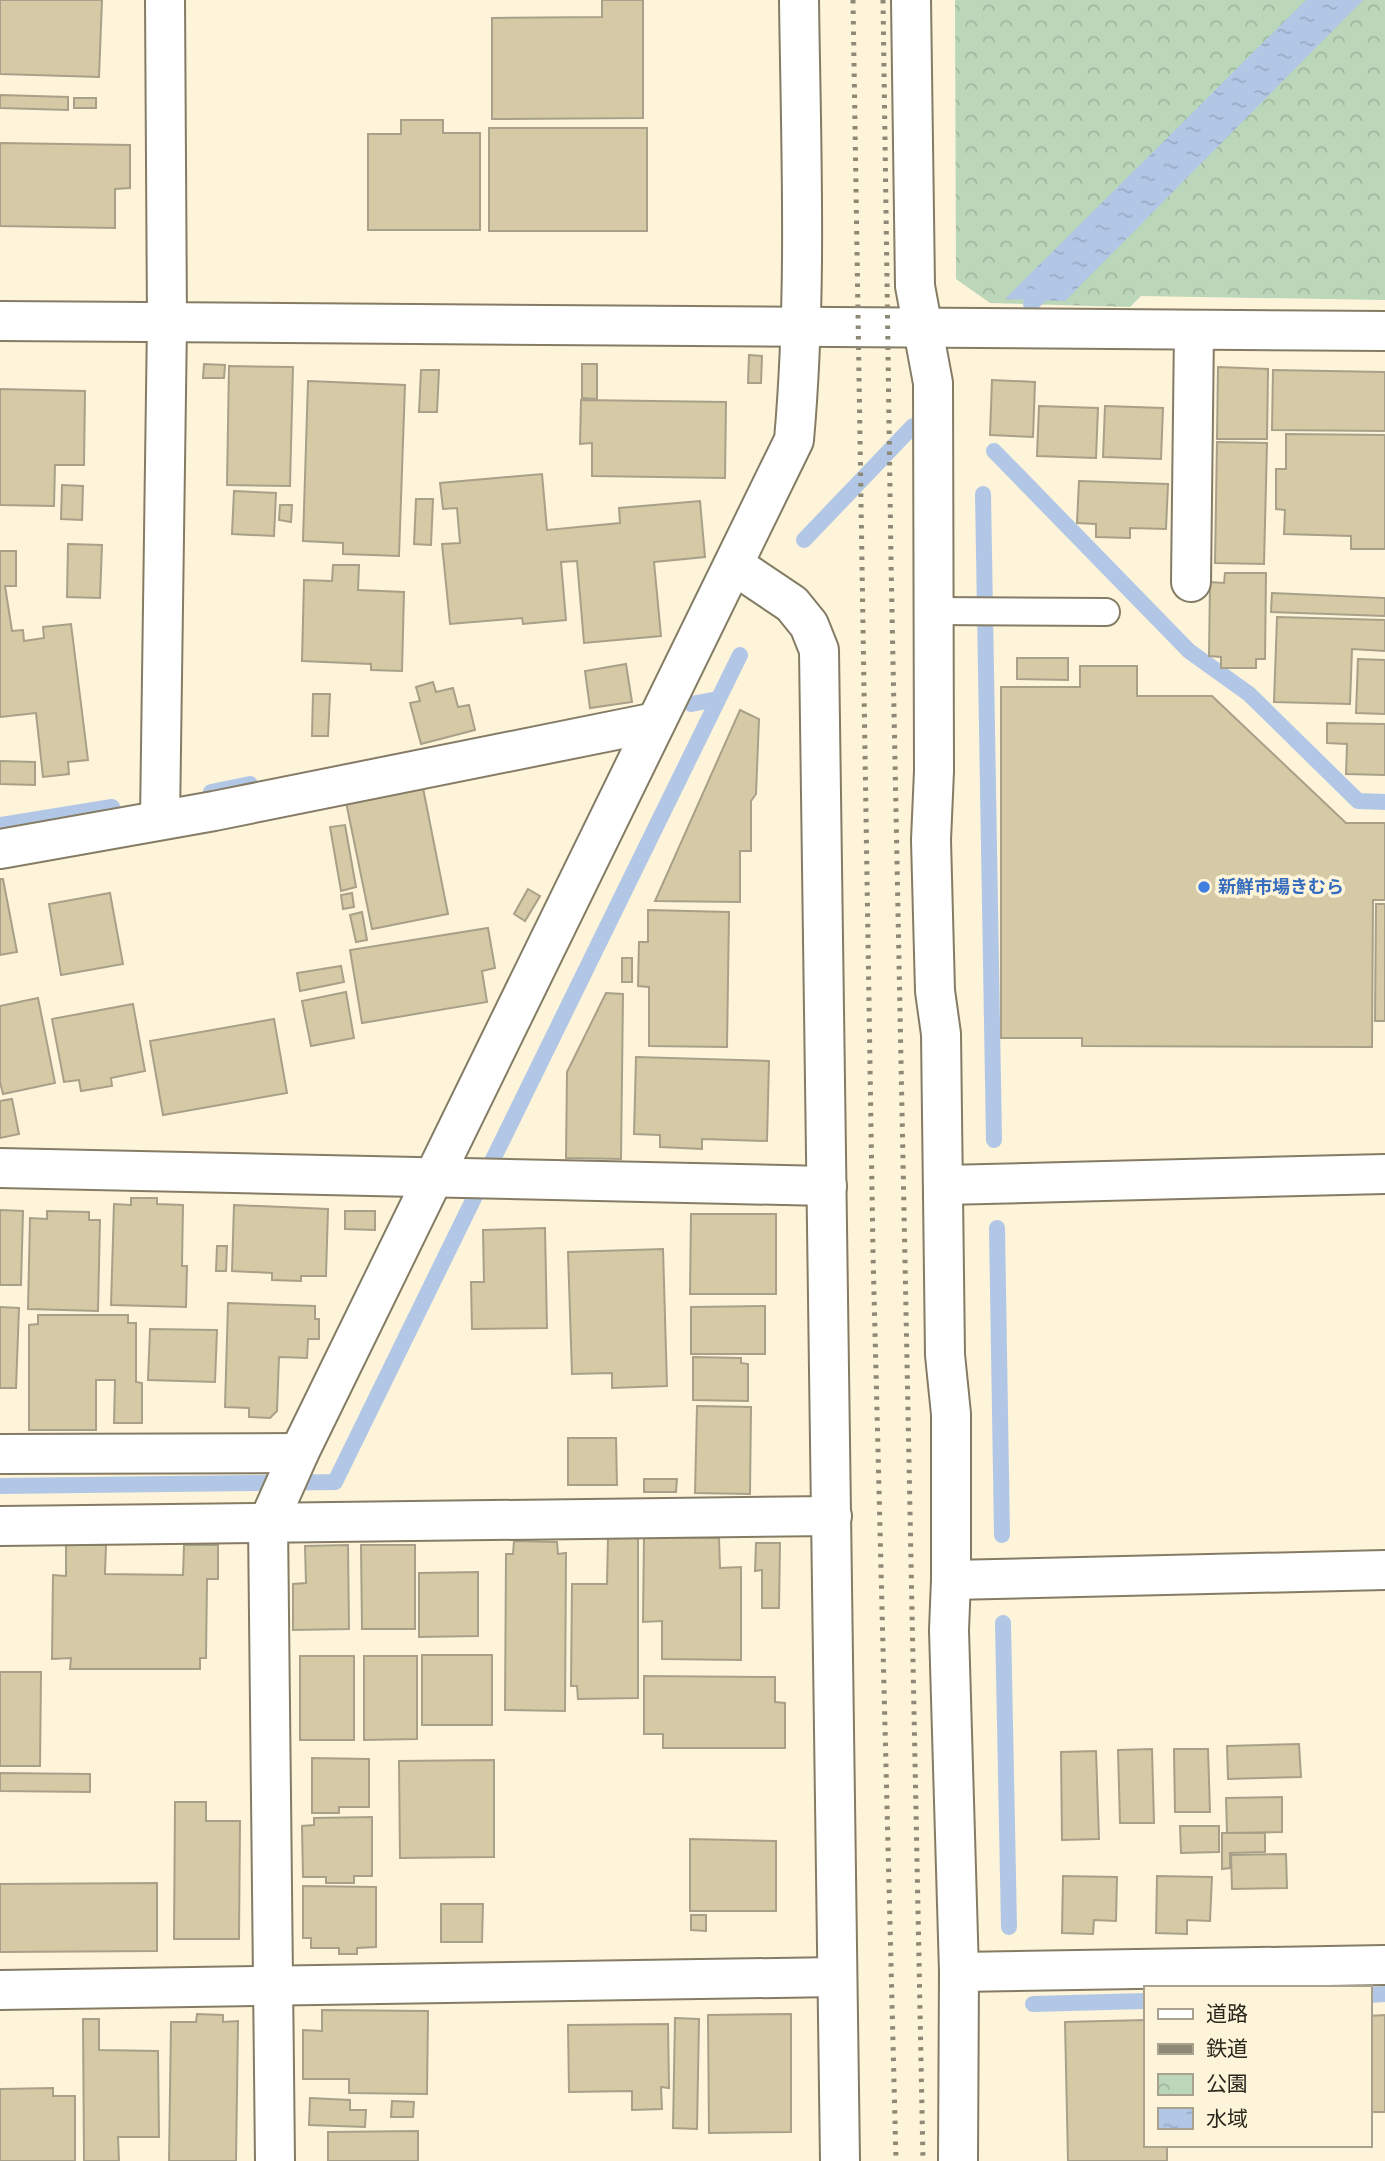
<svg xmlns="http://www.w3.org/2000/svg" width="1385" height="2161" font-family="Barlow,'Noto Sans JP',sans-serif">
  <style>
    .park { fill: url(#park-crowns) }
    .water { fill: url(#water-ripples) }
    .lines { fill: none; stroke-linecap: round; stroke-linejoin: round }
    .stream { stroke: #b2c7e6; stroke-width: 16 }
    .building { fill: #d6c9a5; stroke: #a8a088; stroke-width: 2 }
    .lane-casing { stroke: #847c65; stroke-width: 30 }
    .street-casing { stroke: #847c65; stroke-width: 42 }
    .lane { stroke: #fff; stroke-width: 26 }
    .street { stroke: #fff; stroke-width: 38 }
    .rail { stroke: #8e8977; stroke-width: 5; stroke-dasharray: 3.5 7; stroke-linecap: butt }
    .shop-dot { fill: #3f7fe0; stroke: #fdf4da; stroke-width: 2.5 }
    .labels { text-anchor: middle; stroke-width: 7; stroke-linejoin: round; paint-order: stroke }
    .shop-label { font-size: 18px; font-weight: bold; fill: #366cbe; stroke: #fdf4da; text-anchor: start }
  </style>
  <defs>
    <pattern id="park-crowns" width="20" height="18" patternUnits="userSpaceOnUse" patternTransform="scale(1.75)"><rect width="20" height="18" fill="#bbd6b9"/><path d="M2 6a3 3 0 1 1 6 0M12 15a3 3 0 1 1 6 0" fill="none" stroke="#a1b89f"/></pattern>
    <pattern id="water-ripples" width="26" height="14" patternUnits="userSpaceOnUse" patternTransform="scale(1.75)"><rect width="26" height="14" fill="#b2c7e6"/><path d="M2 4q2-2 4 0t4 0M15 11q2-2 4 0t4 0" fill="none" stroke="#99abc5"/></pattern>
  </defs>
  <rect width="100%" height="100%" fill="#fdf4da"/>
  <polygon class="park" points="955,0 1385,0 1385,300 1141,296 1130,307 990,303 956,279"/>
  <polygon class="water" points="1306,0 1363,0 1065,301 1005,299"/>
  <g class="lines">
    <g class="stream">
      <polyline points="1031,304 1050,285"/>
      <polyline points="994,451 1189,651 1249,694 1358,801 1385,802"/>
      <polyline points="983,494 994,1140"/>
      <polyline points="804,540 913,426"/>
      <polyline points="691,704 718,699"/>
      <polyline points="211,792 250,784"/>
      <polyline points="0,825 112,807"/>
      <polyline points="997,1228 1002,1535"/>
      <polyline points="0,1486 335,1482 740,655"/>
      <polyline points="1003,1623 1009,1927"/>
      <polyline points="1369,1995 1385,1994"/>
      <polyline points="1033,2004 1145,2001"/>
    </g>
  </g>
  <g class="building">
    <polygon points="0,0 102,0 99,77 0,74"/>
    <polygon points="602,0 643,0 643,118 492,119 492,18 602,17"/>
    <polygon points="0,95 68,97 68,110 0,108"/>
    <rect x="74" y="98" width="22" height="10"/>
    <polygon points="401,120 443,120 443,133 480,133 480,230 368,230 368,134 401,134"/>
    <rect x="489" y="128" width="158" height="103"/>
    <polygon points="0,143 130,145 130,188 115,189 115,228 0,226"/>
    <polygon points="749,355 762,356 761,383 748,383"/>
    <polygon points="204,364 225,365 224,378 203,378"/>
    <polygon points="582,364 597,364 597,399 582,398"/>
    <polygon points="229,366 293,367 290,486 227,485"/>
    <polygon points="1218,367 1268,369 1267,439 1217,439"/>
    <polygon points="421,370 439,370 437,412 419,412"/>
    <polygon points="1273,370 1385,372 1385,431 1272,430"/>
    <polygon points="992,380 1035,382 1033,437 990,435"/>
    <polygon points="308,381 405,385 399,556 343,554 343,543 303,541"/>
    <polygon points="0,389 85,391 84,465 55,465 54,506 0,505"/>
    <polygon points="581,400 726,402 725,478 592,476 592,443 580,444"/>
    <polygon points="1039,406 1098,408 1096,458 1037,456"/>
    <polygon points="1105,406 1163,408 1161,459 1103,457"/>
    <polygon points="1286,434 1385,435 1385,549 1351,549 1351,536 1284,534 1285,510 1276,509 1276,469 1286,469"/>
    <polygon points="1217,442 1267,443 1264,564 1215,563"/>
    <polygon points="542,474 547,530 620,523 619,508 700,501 705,557 654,562 661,636 584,643 577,561 561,562 566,620 523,624 522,618 450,624 442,544 460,543 457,508 443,509 440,483"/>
    <polygon points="1079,481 1168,484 1166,529 1130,528 1130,538 1096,537 1096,524 1077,523"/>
    <polygon points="62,485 83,486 82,520 61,519"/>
    <polygon points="234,491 276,493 274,536 232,534"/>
    <polygon points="416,499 433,499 431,545 414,544"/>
    <polygon points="280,505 292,505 291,522 279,520"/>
    <polygon points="68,544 102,545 100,598 67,597"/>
    <polygon points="0,551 16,551 16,586 5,586 12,631 23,630 24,641 44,638 43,627 71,624 88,760 68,762 69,774 43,777 36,713 0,717"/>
    <polygon points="333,565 359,565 358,590 404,592 402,671 371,670 371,664 302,661 304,580 332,581"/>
    <polygon points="1225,573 1266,573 1265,659 1256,659 1256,668 1221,668 1221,657 1209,656 1210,582 1224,583"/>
    <polygon points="1272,593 1385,598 1385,616 1271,612"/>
    <polygon points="1277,617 1385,620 1385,651 1352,649 1350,704 1274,702"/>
    <polygon points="1017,658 1068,658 1068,680 1017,679"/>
    <polygon points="1358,659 1385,660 1385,714 1356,713"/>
    <polygon points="626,664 632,702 590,708 585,671"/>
    <polygon points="1080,666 1137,666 1137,696 1212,696 1346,823 1385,823 1385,900 1373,900 1372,1047 1082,1046 1082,1038 1001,1038 1001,687 1080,687"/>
    <polygon points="433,682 436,692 453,688 458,707 469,705 475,730 421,744 410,703 420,701 416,687"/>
    <polygon points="313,694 330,694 328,736 312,736"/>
    <polygon points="740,710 759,719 756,794 751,801 751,851 740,851 740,902 655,901"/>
    <polygon points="1327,723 1385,724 1385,775 1346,774 1347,744 1327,743"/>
    <polygon points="0,761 35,762 35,785 0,784"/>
    <polygon points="423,788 448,914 372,929 346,802"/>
    <polygon points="345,825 356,887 341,891 330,827"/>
    <polygon points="0,879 3,879 17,952 0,955"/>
    <polygon points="528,889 540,896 525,921 514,914"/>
    <polygon points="110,893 123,964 61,975 49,904"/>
    <polygon points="352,893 354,907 343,909 341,895"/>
    <polygon points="1376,904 1385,904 1385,1021 1375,1021"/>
    <polygon points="648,910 729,912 727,1047 649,1046 649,987 638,986 639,942 648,942"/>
    <polygon points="362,912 367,940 356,942 350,915"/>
    <polygon points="488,928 495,968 482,971 487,1002 362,1023 350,950"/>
    <rect x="622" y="958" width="10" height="24"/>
    <polygon points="341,966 344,982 300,991 297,973"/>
    <polygon points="346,992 354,1038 311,1046 302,1001"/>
    <polygon points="606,993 623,994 621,1159 566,1158 567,1072"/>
    <polygon points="38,998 55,1083 3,1094 0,1082 0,1006"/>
    <polygon points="133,1004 145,1071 111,1078 112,1086 81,1091 79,1080 64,1082 52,1019"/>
    <polygon points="274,1019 287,1093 163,1115 150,1041"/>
    <polygon points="636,1057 769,1061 767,1141 702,1139 702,1149 660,1147 660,1135 634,1134"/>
    <polygon points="12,1099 19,1134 0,1138 0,1101"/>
    <polygon points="131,1198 157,1198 157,1204 183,1205 182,1266 187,1266 186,1307 111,1305 114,1204 131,1205"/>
    <polygon points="234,1205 328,1209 326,1276 301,1276 301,1281 272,1280 272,1273 232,1271"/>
    <polygon points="0,1210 23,1211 21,1285 0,1285"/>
    <polygon points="47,1211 89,1212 89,1220 100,1220 98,1311 28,1309 30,1218 47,1219"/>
    <polygon points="345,1211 375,1211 375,1230 345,1229"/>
    <polygon points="691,1214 776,1214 776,1294 690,1294"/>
    <polygon points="545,1228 547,1328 472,1329 471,1282 484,1282 483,1230"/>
    <polygon points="217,1246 227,1246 226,1271 216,1271"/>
    <polygon points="663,1249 667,1386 612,1388 612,1373 572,1374 568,1252"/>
    <polygon points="228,1303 315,1306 315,1319 319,1319 319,1339 308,1339 307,1358 279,1357 277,1411 270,1418 249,1417 249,1408 225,1407"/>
    <polygon points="765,1306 765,1354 691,1354 691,1307"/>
    <polygon points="0,1307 19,1308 16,1388 0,1388"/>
    <polygon points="38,1315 128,1315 128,1323 136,1323 136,1382 142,1383 142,1423 114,1423 115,1380 96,1380 96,1430 29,1430 29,1325 38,1324"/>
    <polygon points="150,1329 217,1330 215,1382 148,1380"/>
    <polygon points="693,1357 741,1358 741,1363 748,1364 748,1401 693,1400"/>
    <polygon points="697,1406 751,1407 750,1494 695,1493"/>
    <polygon points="568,1438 616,1438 617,1485 568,1485"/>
    <polygon points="644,1479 677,1479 676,1492 644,1492"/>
    <polygon points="608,1537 638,1537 638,1698 578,1699 577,1686 571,1686 572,1584 607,1584"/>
    <polygon points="644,1537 719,1538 720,1568 741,1567 741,1660 662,1659 662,1621 643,1622"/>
    <polygon points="514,1541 557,1542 558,1554 566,1553 565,1711 505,1710 506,1554 513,1554"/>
    <polygon points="756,1543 780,1543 779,1608 762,1608 762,1570 755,1571"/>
    <polygon points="66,1545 106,1545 105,1574 183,1575 184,1545 218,1545 218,1579 207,1579 206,1658 200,1658 200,1669 70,1669 71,1658 52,1659 53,1575 66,1576"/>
    <polygon points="348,1545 349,1629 293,1630 293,1584 306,1583 305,1546"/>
    <polygon points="361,1545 415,1545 415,1629 362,1629"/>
    <polygon points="478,1572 478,1636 419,1637 419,1573"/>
    <rect x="422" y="1655" width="70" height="70"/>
    <rect x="300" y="1656" width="54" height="84"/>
    <polygon points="364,1656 417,1656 417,1739 364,1740"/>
    <polygon points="0,1672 41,1672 40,1766 0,1766"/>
    <polygon points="644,1676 775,1677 775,1702 785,1703 785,1748 663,1748 663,1734 644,1734"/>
    <polygon points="1299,1744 1301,1777 1228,1779 1227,1746"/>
    <polygon points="1152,1749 1154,1823 1120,1823 1118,1750"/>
    <polygon points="1174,1749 1208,1749 1210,1812 1175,1812"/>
    <polygon points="1096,1751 1099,1839 1062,1840 1061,1752"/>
    <polygon points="312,1758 369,1759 369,1807 339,1807 339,1813 312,1813"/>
    <polygon points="494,1760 494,1857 400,1858 399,1761"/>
    <polygon points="0,1773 90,1774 90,1792 0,1791"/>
    <polygon points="1282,1797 1282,1832 1227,1833 1226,1798"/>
    <polygon points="175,1802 206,1802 206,1821 240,1821 239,1939 174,1939"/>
    <polygon points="372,1817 372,1876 354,1876 354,1883 326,1883 326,1877 303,1877 302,1826 314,1825 314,1818"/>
    <polygon points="1180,1826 1219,1826 1219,1852 1181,1853"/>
    <polygon points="1222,1833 1265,1833 1265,1852 1230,1853 1230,1868 1222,1869"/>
    <polygon points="690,1839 776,1841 776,1911 690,1911"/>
    <polygon points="1286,1854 1287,1888 1232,1889 1231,1855"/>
    <polygon points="1063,1876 1117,1877 1116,1921 1094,1920 1093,1934 1062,1933"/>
    <polygon points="1157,1876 1212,1877 1210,1921 1187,1920 1187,1934 1156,1933"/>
    <polygon points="157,1883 157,1951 0,1952 0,1884"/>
    <polygon points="303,1886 376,1887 376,1947 357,1948 357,1954 339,1954 339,1948 311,1948 311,1938 303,1938"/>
    <polygon points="441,1904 483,1904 482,1942 441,1942"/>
    <polygon points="691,1915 706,1915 706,1931 691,1930"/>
    <polygon points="322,2010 428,2011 427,2094 349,2093 349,2079 303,2079 303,2030 322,2031"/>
    <polygon points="197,2014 223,2015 223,2022 238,2021 236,2161 169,2161 171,2022 196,2022"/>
    <polygon points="791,2014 791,2132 709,2133 708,2015"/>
    <polygon points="1385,2015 1385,2112 1369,2112 1369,2016"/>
    <polygon points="675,2018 699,2019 697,2129 673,2128"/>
    <polygon points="83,2019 99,2019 99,2050 158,2051 159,2137 118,2137 119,2161 84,2161"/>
    <polygon points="1145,2020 1145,2145 1172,2145 1167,2145 1167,2161 1068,2161 1065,2022"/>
    <polygon points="668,2024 669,2088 661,2087 662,2109 632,2110 632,2091 569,2092 568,2025"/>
    <polygon points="53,2088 53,2096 75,2096 75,2161 0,2161 0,2089"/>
    <polygon points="310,2098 350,2100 350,2110 366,2110 365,2127 309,2125"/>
    <polygon points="392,2101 414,2102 413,2117 391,2117"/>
    <polygon points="418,2131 418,2161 328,2161 328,2132"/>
  </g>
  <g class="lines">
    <defs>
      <polyline id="lane" points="933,611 1106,612"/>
      <g id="street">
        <polyline points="911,0 915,286 933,383 934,771 931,840 935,991 941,1034 945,1355 951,1414 951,1580 949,1630 959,1972 958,2161"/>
        <polyline points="0,321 1385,331"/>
        <polyline points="734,565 792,604 809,625 819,650 840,2161"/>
        <polyline points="1191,582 1194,330"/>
        <polyline points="160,820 167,322 165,0"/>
        <polyline points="0,849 214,811 656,722"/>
        <polyline points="0,1168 827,1186"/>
        <polyline points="944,1185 1385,1174"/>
        <polyline points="0,1454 299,1453"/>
        <polyline points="0,1526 832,1516"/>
        <polyline points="951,1580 1385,1570"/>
        <polyline points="959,1972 1385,1965"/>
        <polyline points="0,1990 836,1977"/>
        <path d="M 275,2161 L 268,1523 L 299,1453 L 794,440 C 807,294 801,147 799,0"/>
      </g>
    </defs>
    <use href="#lane" class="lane-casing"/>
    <use href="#street" class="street-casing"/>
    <use href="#lane" class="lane"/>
    <use href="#street" class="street"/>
    <g class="rail">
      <polyline points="853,0 873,1253 896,2161"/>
      <polyline points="883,0 891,561 923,2161"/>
    </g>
  </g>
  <circle class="shop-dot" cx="1204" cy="887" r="7"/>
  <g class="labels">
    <g class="shop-label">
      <text x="1218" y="893">新鮮市場きむら</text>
    </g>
  </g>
  <rect x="1144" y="1986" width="228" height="161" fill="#fdf4da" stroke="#a9a28e" stroke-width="2"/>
  <rect x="1158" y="2009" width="35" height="10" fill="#ffffff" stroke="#a9a28e" stroke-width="2"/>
  <text x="1206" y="2021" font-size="21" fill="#2a271d">道路</text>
  <rect x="1158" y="2044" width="35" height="10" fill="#8e8977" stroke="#a9a28e" stroke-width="2"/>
  <text x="1206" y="2056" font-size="21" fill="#2a271d">鉄道</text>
  <rect x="1158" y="2074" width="35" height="21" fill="url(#park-crowns)" stroke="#a9a28e" stroke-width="2"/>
  <text x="1206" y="2091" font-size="21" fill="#2a271d">公園</text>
  <rect x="1158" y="2108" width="35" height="21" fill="url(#water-ripples)" stroke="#a9a28e" stroke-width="2"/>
  <text x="1206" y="2126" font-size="21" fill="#2a271d">水域</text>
</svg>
